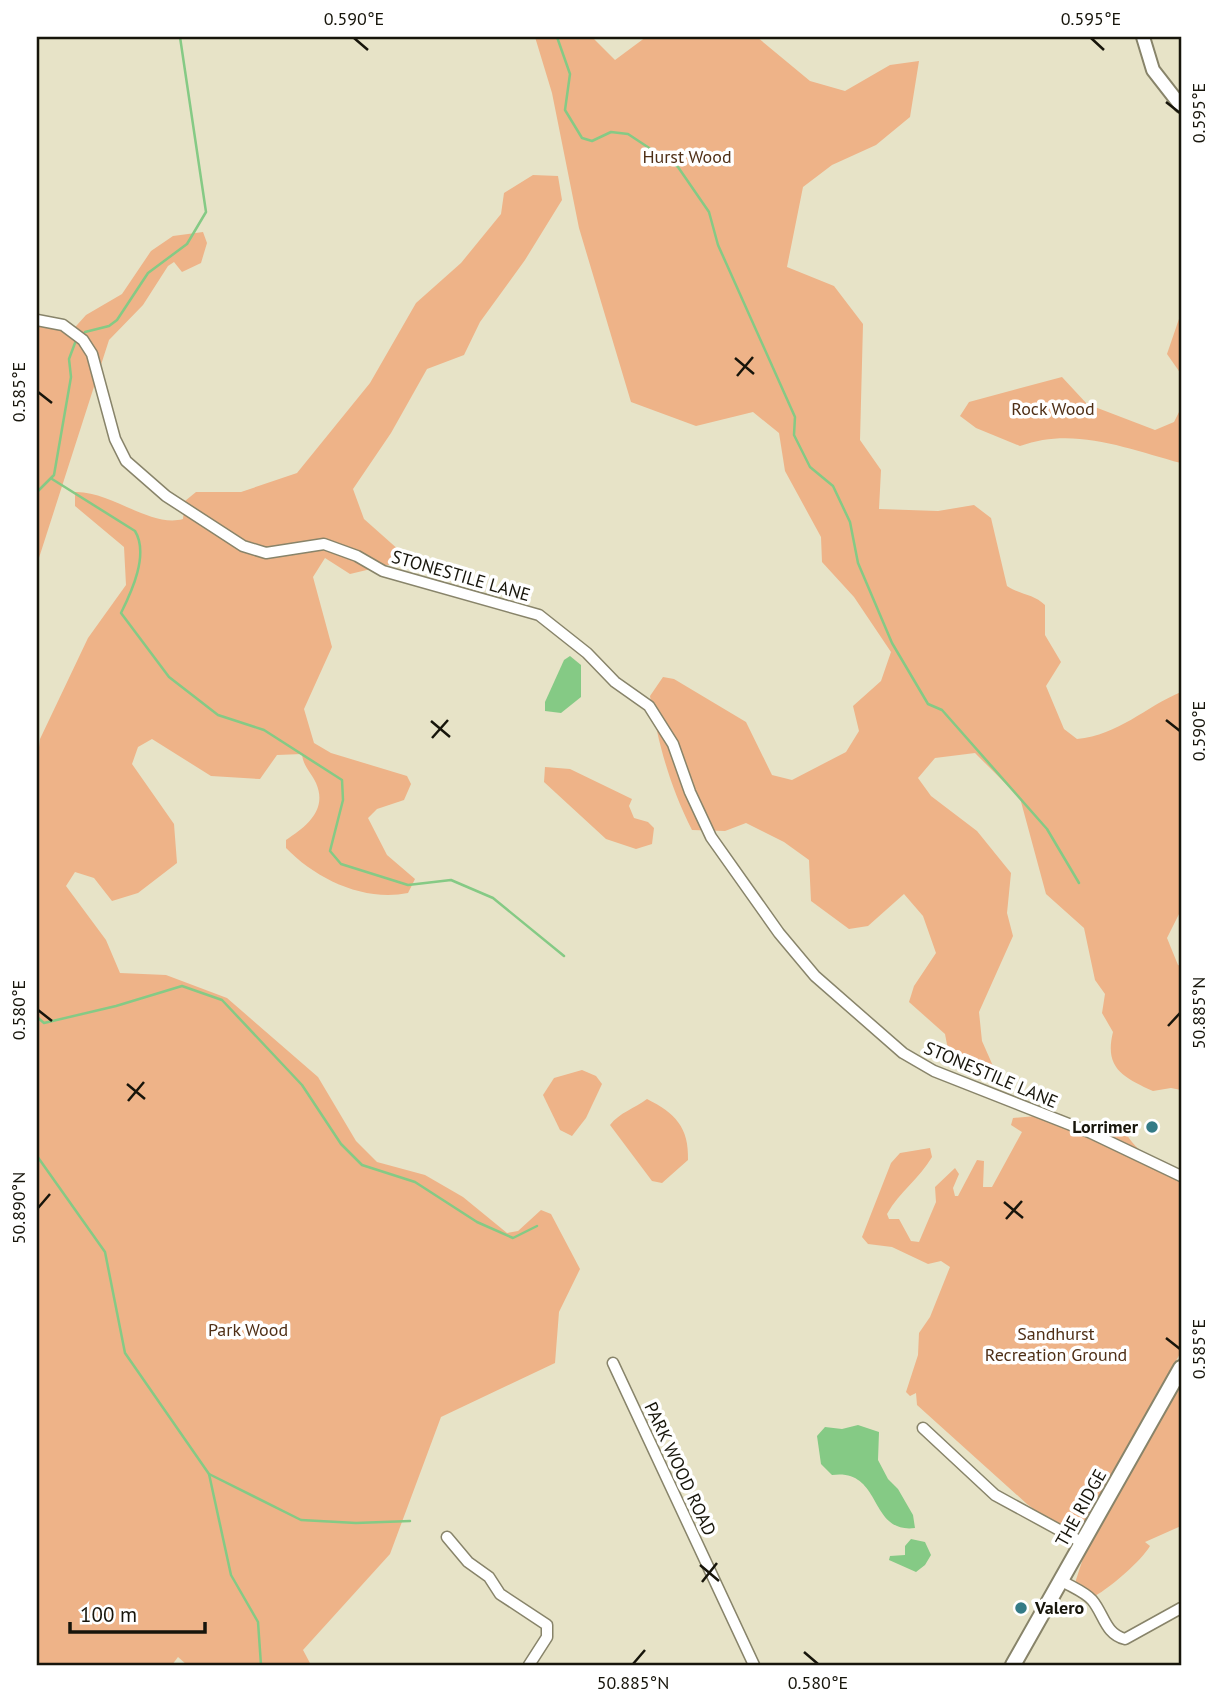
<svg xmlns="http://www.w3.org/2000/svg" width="1218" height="1702" font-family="'PT Sans',sans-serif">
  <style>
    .green { fill: #eeb388 }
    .water { fill: #85ca85 }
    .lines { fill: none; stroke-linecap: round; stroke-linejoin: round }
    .stream { stroke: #85ca85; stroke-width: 2.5 }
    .minor-casing { stroke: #88846a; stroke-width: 13 }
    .tertiary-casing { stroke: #88846a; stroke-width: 16 }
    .secondary-casing { stroke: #88846a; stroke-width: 18 }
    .minor { stroke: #fff; stroke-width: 10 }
    .tertiary { stroke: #fff; stroke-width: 12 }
    .secondary { stroke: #fff; stroke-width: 14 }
    .ticks { fill: none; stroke: #17150b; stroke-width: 2.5 }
    .poi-dot { fill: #347b86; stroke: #fff; stroke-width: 2.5 }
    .labels { text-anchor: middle; stroke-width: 7; stroke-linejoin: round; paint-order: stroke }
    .park-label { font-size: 18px; fill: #4f2f16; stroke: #fff }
    .street-label { font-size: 18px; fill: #17150b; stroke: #fff }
    .poi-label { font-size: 18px; font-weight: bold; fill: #17150b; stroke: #fff; text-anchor: end }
    .neatline { fill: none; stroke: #17150b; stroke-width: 2.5 }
    .ticks-label { font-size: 18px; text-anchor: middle; fill: #17150b }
  </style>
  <rect width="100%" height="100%" fill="#e7e3c7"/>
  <g class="green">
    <path d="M 535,37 L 592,37 L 615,60 L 646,37 L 757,37 L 810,81 L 845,91 L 890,65 L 919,61 L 910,117 L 876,145 L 832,165 L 803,187 L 787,267 L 834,286 L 863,324 L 860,440 L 881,470 L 879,509 L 938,511 L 974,505 L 991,518 L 1007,586 C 1021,595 1034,594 1045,605 L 1045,635 L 1061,662 L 1046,686 L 1064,729 L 1077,739 C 1119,735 1145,707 1181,692 L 1181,910 L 1167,938 L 1178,965 L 1181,966 L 1181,1090 L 1171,1088 L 1153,1091 C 1123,1077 1104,1068 1113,1032 L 1102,1013 L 1105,994 L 1095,980 L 1084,928 L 1046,894 L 1020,798 L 975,753 L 935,758 L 918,778 L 931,796 L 977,831 L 1011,873 L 1007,913 L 1013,936 L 979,1012 L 982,1041 L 993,1066 L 986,1072 L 950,1060 L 945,1034 L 909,1002 L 914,986 L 936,953 L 923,916 L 904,894 L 868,926 L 849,929 L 811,901 L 809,860 L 784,842 L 746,823 L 725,831 L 692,830 C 669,784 659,746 650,696 L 663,677 L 674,679 L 746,722 L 772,775 L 792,780 L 846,752 L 859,731 L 853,706 L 881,681 L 891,652 L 854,597 L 822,562 L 821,537 L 785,471 L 779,433 L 753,412 L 696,426 L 631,402 L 579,228 L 552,93 Z"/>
    <path d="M 533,175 L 558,176 L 562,200 L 525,260 L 480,322 L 464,355 L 427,369 L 391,433 L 353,489 L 364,519 L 400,551 L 396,563 L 350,574 L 325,558 L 313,577 L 332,647 L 304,709 L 314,743 L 331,753 L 407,776 L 411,784 L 404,800 L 377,809 L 368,818 L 387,855 L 415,879 L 408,893 C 364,902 316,879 286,848 L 286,840 C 306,827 328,810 316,783 C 311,772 303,766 302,754 L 277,755 L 260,779 L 211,776 L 152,739 L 138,747 L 132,764 L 174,824 L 177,863 L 138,893 L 112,901 L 94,878 L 75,872 L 66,886 L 106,940 L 120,973 L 166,975 L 227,998 L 318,1077 L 356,1141 L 377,1162 L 425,1175 L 463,1197 L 507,1233 L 518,1231 L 541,1210 L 551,1214 L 580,1269 L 559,1312 L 555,1363 L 441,1417 L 390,1554 L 303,1650 L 311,1665 L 187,1665 L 178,1657 L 172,1665 L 37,1665 L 37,764 L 40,739 L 88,638 L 126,585 L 124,547 L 75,506 L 75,492 C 111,491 151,528 183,519 L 185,501 L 196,492 L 241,492 L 297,473 L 370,383 L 416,303 L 461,263 L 501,214 L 504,193 Z"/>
    <polygon points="203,232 207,243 201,263 182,272 174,262 168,266 143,305 109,340 37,564 37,325 54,327 69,334 86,315 122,294 151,251 173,236"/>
    <polygon points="1181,313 1181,374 1167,354"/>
    <path d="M 1062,377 L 1087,404 L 1155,430 L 1174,422 L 1181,408 L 1181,463 C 1128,449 1074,426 1020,446 L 976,428 L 960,416 L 969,402 Z"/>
    <polygon points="545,767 570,769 632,799 629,806 634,818 648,822 654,828 652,844 636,849 606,839 544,782"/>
    <polygon points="582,1070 596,1076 602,1084 586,1118 572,1136 560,1130 543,1095 554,1078"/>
    <path d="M 647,1099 C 675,1113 689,1127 688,1160 L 662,1183 L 652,1181 L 610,1125 C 619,1113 635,1108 647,1099 Z"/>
    <path d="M 1061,1114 L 1083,1128 L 1103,1135 L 1115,1129 L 1125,1131 C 1136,1154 1159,1162 1181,1173 L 1181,1352 L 1084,1522 L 1070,1528 L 1044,1517 L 1027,1504 L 917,1405 L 916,1393 L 910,1396 L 906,1392 L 918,1355 L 919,1333 L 930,1317 L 950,1267 L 941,1261 L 928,1264 L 892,1247 L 868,1244 L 862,1237 L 891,1163 L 900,1153 L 930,1148 L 932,1157 C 919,1179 900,1191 887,1214 L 889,1219 L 899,1219 L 911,1241 L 919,1242 L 936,1202 L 935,1187 L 955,1168 L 959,1174 L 953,1188 L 955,1196 L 958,1196 L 977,1160 L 984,1161 L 983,1187 L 992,1187 L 1022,1132 L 1011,1125 L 1013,1118 Z"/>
    <path d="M 1181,1372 L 1181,1526 L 1145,1542 L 1150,1546 C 1141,1561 1111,1587 1095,1596 L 1084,1594 L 1075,1583 L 1087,1546 Z"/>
  </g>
  <g class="water">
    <polygon points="570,656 581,665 581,697 561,713 545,711 545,702 564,660"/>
    <path d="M 858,1425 L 879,1432 L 878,1460 L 888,1479 L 898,1489 L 913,1515 L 915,1528 C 868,1534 883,1468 832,1475 L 821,1464 L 817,1436 L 825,1427 L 842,1429 Z"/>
    <polygon points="911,1539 925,1542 931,1555 925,1565 916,1572 889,1560 890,1556 905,1555 905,1546"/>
  </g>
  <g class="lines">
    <g class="stream">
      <polyline points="557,37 570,74 565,110 582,138 592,141 611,132 628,134 678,167 709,212 718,245 795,417 794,435 810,467 833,486 850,522 858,563 892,643 928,704 942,710 1047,829 1079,883"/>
      <polyline points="85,332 109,326 117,320 148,273 187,244 206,212 180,37"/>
      <path d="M 52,479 L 135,531 C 149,554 132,591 121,613 L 169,677 L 218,715 L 264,730 L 342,780 L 343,800 L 330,851 L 341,864 L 408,885 L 451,880 L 493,898 L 564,956"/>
      <polyline points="37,492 54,475 71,377 69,359 75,343"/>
      <polyline points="37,1017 44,1023 116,1006 182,986 222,1000 302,1085 341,1144 362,1165 415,1182 477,1222 513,1238 537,1226"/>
      <polyline points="37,1156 105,1252 125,1353 209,1474 231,1575 258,1622 261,1665"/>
      <polyline points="209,1474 301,1520 356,1523 410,1521"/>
    </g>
    <defs>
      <g id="minor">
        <polyline points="37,320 63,325 83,340 92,354 115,439 126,461 166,496 243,546 266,553 324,544 357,556 383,571 539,615 587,653 615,682 649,706 673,744 690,792 711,837 779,933 815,976 903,1053 934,1071 1089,1132 1181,1176"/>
        <polyline points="613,1363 754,1665"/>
        <polyline points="923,1428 995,1495 1083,1543"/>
        <polyline points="447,1537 468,1562 489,1577 500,1594 547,1625 547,1637 529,1665"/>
        <path d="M 1062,1581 C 1072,1587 1085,1592 1092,1600 C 1104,1614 1105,1634 1125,1639 L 1181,1608"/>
      </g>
      <polyline id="tertiary" points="1143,37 1153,70 1181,106"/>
      <polyline id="secondary" points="1013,1665 1181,1368"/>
    </defs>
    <use href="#minor" class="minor-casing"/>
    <use href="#tertiary" class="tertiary-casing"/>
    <use href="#secondary" class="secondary-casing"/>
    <use href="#minor" class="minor"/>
    <use href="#tertiary" class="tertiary"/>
    <use href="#secondary" class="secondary"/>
  </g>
  <path class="ticks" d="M 354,38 L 368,50M 1091,38 L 1104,50M 1166,102 L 1180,113M 735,358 L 754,374M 737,376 L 753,357M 38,392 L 52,403M 1166,720 L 1180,731M 431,721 L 450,737M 432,738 L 448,720M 38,1010 L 52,1021M 1168,1026 L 1180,1013M 127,1084 L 145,1099M 128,1101 L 144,1082M 1004,1202 L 1023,1218M 38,1208 L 50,1194M 1006,1219 L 1022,1201M 1166,1338 L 1180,1349M 700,1565 L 719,1581M 702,1582 L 717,1563M 804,1652 L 818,1664M 633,1664 L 645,1650"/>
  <g class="poi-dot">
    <circle cx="1152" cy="1127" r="7"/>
    <circle cx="1021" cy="1608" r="7"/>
  </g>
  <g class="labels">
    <g class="park-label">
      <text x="687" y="163">Hurst Wood</text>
      <text x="1053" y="415">Rock Wood</text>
      <text x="248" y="1336">Park Wood</text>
      <text x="1056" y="1340">Sandhurst<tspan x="1056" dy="21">Recreation Ground</tspan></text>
    </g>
    <g class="street-label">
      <text transform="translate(461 576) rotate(16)" y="6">STONESTILE LANE</text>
      <text transform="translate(991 1075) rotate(23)" y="6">STONESTILE LANE</text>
      <text transform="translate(680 1469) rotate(65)" y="6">PARK WOOD ROAD</text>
      <text transform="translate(1081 1508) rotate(-61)" y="6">THE RIDGE</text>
    </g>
    <g class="poi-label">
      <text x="1138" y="1133">Lorrimer</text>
      <text x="1035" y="1614" text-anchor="start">Valero</text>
    </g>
  </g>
  <rect width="1218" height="1702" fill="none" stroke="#ffffff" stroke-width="77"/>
  <path d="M70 1622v10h135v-10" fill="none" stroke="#17150b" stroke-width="3.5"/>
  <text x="80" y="1622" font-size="21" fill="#17150b" stroke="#ffffff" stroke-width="5" paint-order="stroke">100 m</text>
  <rect x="38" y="38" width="1142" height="1626" class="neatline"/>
  <g class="ticks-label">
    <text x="354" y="25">0.590°E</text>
    <text x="1091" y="25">0.595°E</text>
    <text transform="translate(1199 113) rotate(-90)" y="6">0.595°E</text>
    <text transform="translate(19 392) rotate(-90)" y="6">0.585°E</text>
    <text transform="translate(1199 731) rotate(-90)" y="6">0.590°E</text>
    <text transform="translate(19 1010) rotate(-90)" y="6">0.580°E</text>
    <text transform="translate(1199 1013) rotate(-90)" y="6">50.885°N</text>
    <text transform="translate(19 1208) rotate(-90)" y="6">50.890°N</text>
    <text transform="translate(1199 1349) rotate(-90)" y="6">0.585°E</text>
    <text x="633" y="1689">50.885°N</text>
    <text x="818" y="1689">0.580°E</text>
  </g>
</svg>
